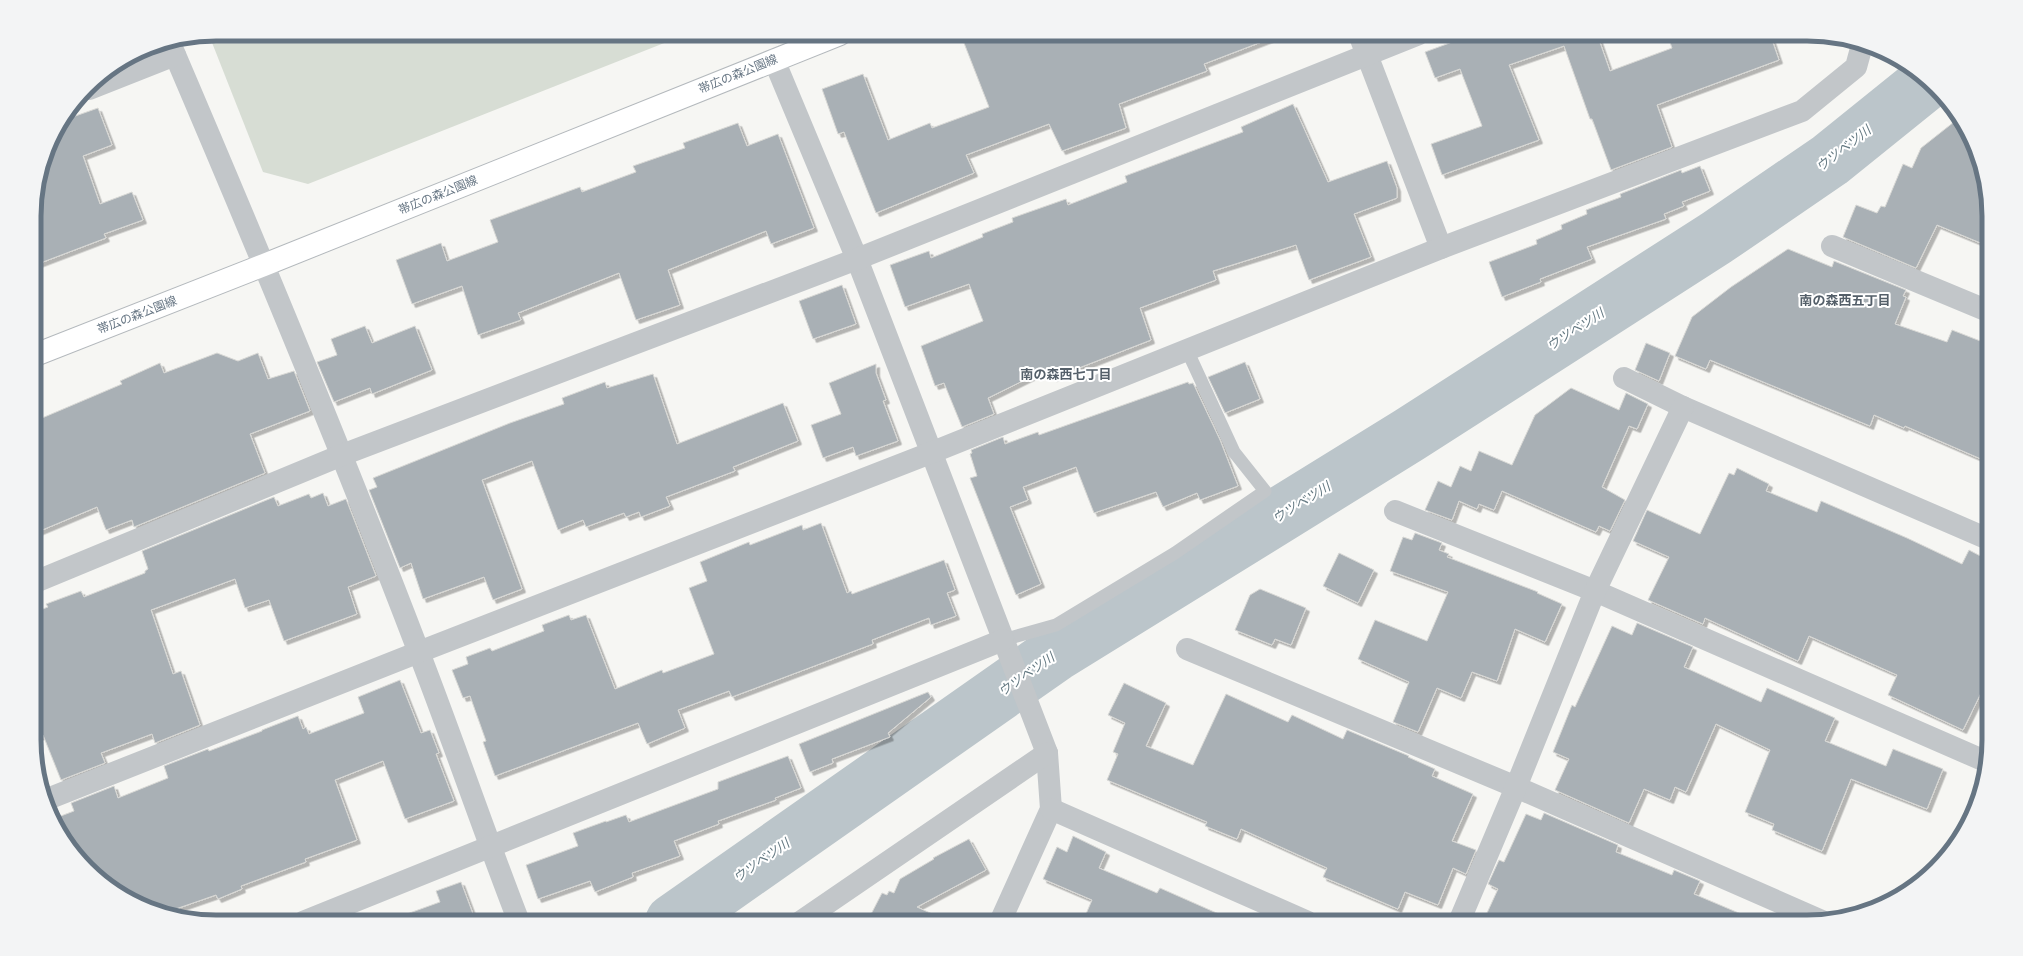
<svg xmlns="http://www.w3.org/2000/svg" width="2023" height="956" font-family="Commissioner,'Noto Sans JP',sans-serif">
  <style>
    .green { fill: #d7ddd4 }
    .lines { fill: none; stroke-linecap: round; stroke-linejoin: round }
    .river { stroke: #bbc5ca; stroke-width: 56 }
    .building { fill: #a9b0b5; stroke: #d8d8d5; filter: url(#shadow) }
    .secondary-casing { stroke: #b4b9bd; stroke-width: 24 }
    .service { stroke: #c2c6c9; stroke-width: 13 }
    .minor { stroke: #c2c6c9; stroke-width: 22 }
    .secondary { stroke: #fff; stroke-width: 22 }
    .labels { text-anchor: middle; stroke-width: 4; stroke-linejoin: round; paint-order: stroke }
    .street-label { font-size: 12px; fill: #667583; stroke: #fff }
    .water-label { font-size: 13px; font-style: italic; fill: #627780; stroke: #fff }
    .neighbourhood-label { font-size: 13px; font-weight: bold; fill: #545f69; stroke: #fff }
    .rim { fill: none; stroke: #667583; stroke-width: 5 }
  </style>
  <defs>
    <filter id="shadow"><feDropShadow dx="3.5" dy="3.5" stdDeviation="0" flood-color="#0004"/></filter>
  </defs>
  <rect width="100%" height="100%" fill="#f6f6f3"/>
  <polygon class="green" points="216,34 687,34 308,184 263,172 209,35"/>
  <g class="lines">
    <polyline class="river" points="673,922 1055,654 1409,435 1716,238 1830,160 1928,81"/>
  </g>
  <g class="building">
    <polygon points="987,34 1276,34 1277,36 1204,64 1207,71 1119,104 1126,128 1062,151 1049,124 966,155 974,173 876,213 844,132 838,134 822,89 863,74 888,140 930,123 932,128 989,107 964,43"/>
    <polygon points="1474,34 1597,34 1610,71 1672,48 1667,34 1770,34 1779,60 1657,105 1672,147 1611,170 1592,119 1590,119 1564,46 1509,65 1539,140 1442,175 1431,144 1482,126 1460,69 1435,78 1425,52"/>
    <polygon points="1293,104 1328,182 1387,161 1397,188 1397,198 1354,214 1371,257 1309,280 1296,245 1213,271 1216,280 1140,308 1151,340 1053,378 1049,368 988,398 994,414 962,427 944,383 935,386 921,346 983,321 969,284 905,307 890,265 929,251 931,258 983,237 982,234 1013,222 1012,218 1066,199 1068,205 1127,182 1125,176 1243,132 1241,127"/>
    <polygon points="98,108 112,145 83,156 100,204 132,192 143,220 104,234 106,238 35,265 34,204 53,136 64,120"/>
    <polygon points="1959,118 1975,146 1987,192 1988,246 1937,225 1916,268 1843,237 1856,205 1877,213 1881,206 1885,207 1903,164 1912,168 1921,148"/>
    <polygon points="738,123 747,146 778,134 814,228 771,244 766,231 668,270 680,305 636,320 619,273 518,313 521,320 478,335 462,286 412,304 396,260 441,243 447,261 498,242 490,220 580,187 582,192 636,172 633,166 685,148 683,143"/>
    <polygon points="1700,166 1710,191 1682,202 1684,206 1664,214 1666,219 1587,247 1592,259 1540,279 1541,282 1502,297 1489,262 1537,244 1536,240 1562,229 1561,225 1587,214 1586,210 1621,197 1620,194 1681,170 1682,173"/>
    <polygon points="1788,249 1832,267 1834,261 1906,290 1903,296 1906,297 1895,324 1947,342 1952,330 1988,344 1988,462 1905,426 1904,428 1874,415 1870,426 1710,360 1706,369 1675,356 1692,317 1731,287"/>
    <polygon points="842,285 856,324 813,339 799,301"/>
    <polygon points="365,326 372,343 415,326 432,370 372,394 370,388 334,402 317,362 337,355 331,339"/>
    <polygon points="1646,343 1670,353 1659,381 1635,370"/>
    <polygon points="217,353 238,361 258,353 268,379 294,371 310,411 250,434 265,473 134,527 132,520 106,530 97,507 35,533 35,421 122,384 120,381 160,363 164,373"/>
    <polygon points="1245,362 1260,399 1225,413 1208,377"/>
    <polygon points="876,364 876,373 886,400 883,401 898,441 856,456 853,447 823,458 811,425 841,414 829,383"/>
    <polygon points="653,374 677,444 783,403 798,441 733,467 735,471 666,497 670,506 641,517 639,512 626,517 624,513 586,527 583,520 558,530 532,461 482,480 522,589 493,600 484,577 423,599 411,563 400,568 369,490 377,487 373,478 510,423 564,404 562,398 605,382 607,388"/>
    <polygon points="1188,382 1189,384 1193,383 1220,440 1238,486 1200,500 1197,493 1163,507 1156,492 1094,513 1076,467 1023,487 1028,500 1010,507 1041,584 1016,595 970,478 977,476 970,454 972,453 971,450 1003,437 1005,444 1038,432 1039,435"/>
    <polygon points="1571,388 1619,410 1626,393 1648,404 1637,429 1629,426 1602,487 1625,500 1610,531 1599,526 1596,532 1502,491 1494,510 1479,504 1477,509 1459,501 1452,520 1425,510 1438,481 1451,487 1460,466 1471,471 1479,451 1512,465 1535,415"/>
    <polygon points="1737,468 1769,484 1766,491 1817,512 1821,501 1907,538 1962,564 1969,550 1988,560 1989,696 1981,693 1963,730 1888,695 1897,675 1809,636 1798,661 1705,618 1703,624 1648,600 1669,557 1633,541 1647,510 1700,534 1729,473 1734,475"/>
    <polygon points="323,493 328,506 346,499 376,576 348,587 357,614 284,641 269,600 245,608 235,579 151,610 173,674 181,671 200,725 155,743 152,734 101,753 105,763 61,780 43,735 36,738 35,612 48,607 46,604 81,591 84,597 145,573 145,571 148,569 142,551 274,497 278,506 309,494 311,498"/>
    <polygon points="821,523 847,593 851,591 852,594 944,560 955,590 947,593 956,616 931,625 929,618 872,640 873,644 732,697 729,691 678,710 685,728 647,744 638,723 495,776 483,742 486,741 470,696 463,698 452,670 468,664 466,657 490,648 492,651 544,631 542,625 569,615 571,620 586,615 615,689 662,670 663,673 714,654 689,588 707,581 700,562 749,542 750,545 802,525 803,530"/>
    <polygon points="1415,533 1442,543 1439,550 1449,554 1447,557 1538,592 1537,593 1562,604 1545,642 1515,629 1497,681 1472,672 1461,698 1437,688 1418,732 1393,722 1409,682 1358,659 1375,620 1427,641 1448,592 1390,571 1403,537 1412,540"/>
    <polygon points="1339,553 1374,570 1358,603 1323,586"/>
    <polygon points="1260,589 1306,608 1291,645 1275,639 1272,645 1235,630 1250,595"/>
    <polygon points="1637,623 1693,647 1684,667 1761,702 1767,688 1835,718 1825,741 1886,766 1893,749 1943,769 1927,809 1851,779 1822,851 1772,830 1774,824 1745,812 1770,750 1716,724 1686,792 1675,787 1670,800 1644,789 1629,823 1555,790 1569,759 1553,752 1572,705 1575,707 1612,626 1632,635"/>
    <polygon points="400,680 421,733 430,730 439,753 436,754 454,801 405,819 383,761 335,780 357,840 305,859 306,862 241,886 242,889 218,899 216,895 167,912 146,908 105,884 71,851 53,819 74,811 71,803 114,786 118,798 168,778 164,766 208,749 209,751 262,731 262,730 298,716 303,729 306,727 309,734 364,713 358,697"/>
    <polygon points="1124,683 1166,703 1146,746 1193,765 1226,694 1288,722 1292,715 1343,739 1347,730 1409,756 1408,757 1435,769 1432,776 1473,794 1452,841 1476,850 1466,874 1453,868 1438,905 1405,892 1398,909 1323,877 1327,868 1241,829 1237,839 1205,826 1207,822 1107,780 1118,754 1113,752 1125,723 1108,715"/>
    <polygon points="928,692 931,697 888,733 890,737 832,759 833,763 810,772 799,744"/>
    <polygon points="788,756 801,788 775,798 776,800 718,821 719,824 674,841 680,856 632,873 633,877 595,892 590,881 538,899 526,865 578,846 573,833 606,821 606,822 626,815 629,822 718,789 718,782"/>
    <polygon points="1544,813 1618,845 1616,852 1672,875 1674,870 1700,881 1694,894 1760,922 1506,922 1487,913 1498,889 1488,884 1499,860 1504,862 1526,814 1541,820"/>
    <polygon points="1073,836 1106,852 1099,868 1157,893 1160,888 1237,922 1105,922 1086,914 1092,900 1043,879 1057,847 1067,852"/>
    <polygon points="969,839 986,870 917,907 950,922 867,922 882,893 887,895 889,891 894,893 900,879 934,859 933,858"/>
    <polygon points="461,882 476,922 394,922 393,919 440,902 436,891"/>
  </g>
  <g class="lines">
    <defs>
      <polyline id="secondary" points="35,355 264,265 840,34"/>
    </defs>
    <use href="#secondary" class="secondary-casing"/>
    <polyline class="service" points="1003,640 1056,625 1175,553 1265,491 1234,452 1187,350"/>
    <g class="minor">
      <polyline points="1359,34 1441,248"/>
      <path d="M 170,43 C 256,244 340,446 418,650 C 453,740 484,832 519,922"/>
      <polyline points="774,60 857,259 1047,753 1051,809 1000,922"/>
      <polyline points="89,89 175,55"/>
      <polyline points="1832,246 1988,311"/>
      <polyline points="1624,378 1683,407 1988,539"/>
      <polyline points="1395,511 1595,591 1985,761"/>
      <polyline points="35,582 342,455 857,259 1419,34"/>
      <polyline points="1187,649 1516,787 1822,921"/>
      <polyline points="45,800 419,652 933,452 1441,248 1802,111 1856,67 1862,45"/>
      <polyline points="1051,809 1308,922"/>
      <polyline points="303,922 1003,640"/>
      <polyline points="800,922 1047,753"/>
      <polyline points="1459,922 1516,787 1595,591 1683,407"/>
    </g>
    <use href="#secondary" class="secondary"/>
  </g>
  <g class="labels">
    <g class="street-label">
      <text transform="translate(738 74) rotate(-22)" y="4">帯広の森公園線</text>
      <text transform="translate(438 195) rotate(-22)" y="4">帯広の森公園線</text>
      <text transform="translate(137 315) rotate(-21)" y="4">帯広の森公園線</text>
    </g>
    <g class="water-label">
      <text transform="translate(1843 148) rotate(-38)" y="5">ウツベツ川</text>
      <text transform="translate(1575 329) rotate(-33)" y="5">ウツベツ川</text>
      <text transform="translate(1301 502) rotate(-32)" y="5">ウツベツ川</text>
      <text transform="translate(1026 674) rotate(-35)" y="5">ウツベツ川</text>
      <text transform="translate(761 860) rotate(-35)" y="5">ウツベツ川</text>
    </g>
    <g class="neighbourhood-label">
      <text x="1845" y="305">南の森西五丁目</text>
      <text x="1066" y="379">南の森西七丁目</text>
    </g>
  </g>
  <path d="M0 0H2023V956H0ZM216 41H1807A175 175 0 0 1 1982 216V740A175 175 0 0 1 1807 915H216A175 175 0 0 1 41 740V216A175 175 0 0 1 216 41Z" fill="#f3f4f5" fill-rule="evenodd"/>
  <path class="rim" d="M216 41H1807A175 175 0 0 1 1982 216V740A175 175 0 0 1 1807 915H216A175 175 0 0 1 41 740V216A175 175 0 0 1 216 41Z"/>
</svg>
